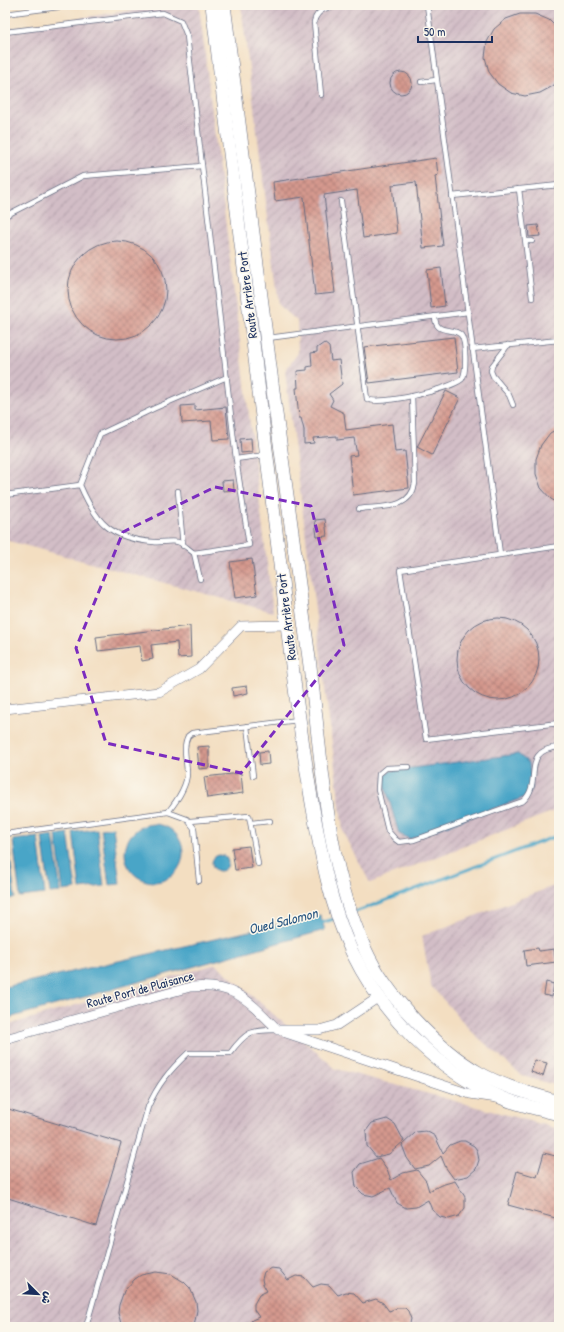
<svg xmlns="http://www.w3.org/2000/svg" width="564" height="1332" font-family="'Patrick Hand','Playpen Sans Arabic',sans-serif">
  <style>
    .industrial { fill: url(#industrial-furrows) }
    .water { fill: #48a5c7; stroke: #326a92 }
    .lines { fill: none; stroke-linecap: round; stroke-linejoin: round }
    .stream { stroke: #48a5c7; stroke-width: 3 }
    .building { fill: url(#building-cross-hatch) }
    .lane-casing { stroke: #676c81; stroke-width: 6 }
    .street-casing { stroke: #676c81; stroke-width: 10 }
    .secondary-casing { stroke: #676c81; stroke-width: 14 }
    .lane { stroke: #fff; stroke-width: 4.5 }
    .street { stroke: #fff; stroke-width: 9 }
    .secondary { stroke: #fff; stroke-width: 13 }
    .marked { fill: none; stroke: #7b2cbf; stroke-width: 3; stroke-dasharray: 8 5; stroke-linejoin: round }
    .labels { text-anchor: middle; stroke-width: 3; stroke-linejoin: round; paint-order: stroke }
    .street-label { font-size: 13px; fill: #1b2f5e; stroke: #fbf7ec }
    .water-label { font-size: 14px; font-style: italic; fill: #2b5883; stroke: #fbf7ec }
  </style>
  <defs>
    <pattern id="industrial-furrows" width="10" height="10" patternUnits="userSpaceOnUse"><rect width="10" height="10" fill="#d2bdc6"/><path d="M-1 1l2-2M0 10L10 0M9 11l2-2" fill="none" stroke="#aa9aa4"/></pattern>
    <pattern id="building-cross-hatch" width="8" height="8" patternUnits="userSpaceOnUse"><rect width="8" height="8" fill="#d5998e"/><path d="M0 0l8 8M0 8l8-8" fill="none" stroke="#ac7d77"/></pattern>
  </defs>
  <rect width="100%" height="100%" fill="#fbf7ec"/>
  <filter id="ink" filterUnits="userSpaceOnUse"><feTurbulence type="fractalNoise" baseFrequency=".025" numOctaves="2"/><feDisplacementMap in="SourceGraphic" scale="8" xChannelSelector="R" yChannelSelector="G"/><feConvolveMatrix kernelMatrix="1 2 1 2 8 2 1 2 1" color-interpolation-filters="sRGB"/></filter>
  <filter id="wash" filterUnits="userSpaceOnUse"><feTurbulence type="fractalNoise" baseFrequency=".012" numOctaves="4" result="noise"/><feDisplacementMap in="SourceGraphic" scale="16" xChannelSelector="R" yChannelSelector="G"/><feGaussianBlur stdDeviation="0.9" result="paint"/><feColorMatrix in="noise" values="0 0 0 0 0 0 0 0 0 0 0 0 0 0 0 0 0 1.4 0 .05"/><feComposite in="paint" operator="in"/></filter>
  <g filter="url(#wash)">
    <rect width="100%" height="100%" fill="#f3dec1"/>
    <g class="industrial">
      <polygon points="168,5 199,5 273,612 5,540 5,29"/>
      <polygon points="241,5 559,5 559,809 370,883 343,831 285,371 298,353 297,321 279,305"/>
      <polygon points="559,884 559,1086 522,1076 472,1032 431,986 422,936"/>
      <polygon points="216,964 336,1069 559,1129 559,1327 5,1327 5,1026"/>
    </g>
    <g class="water">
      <polygon points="518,754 529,763 532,788 528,796 410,839 399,834 384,782 385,776 390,771"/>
      <circle cx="154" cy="853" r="29"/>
      <polygon points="113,827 120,884 109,885 101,829"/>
      <polygon points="97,829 104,886 80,889 73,832"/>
      <polygon points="68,833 76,889 63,891 56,835"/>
      <polygon points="53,835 61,892 50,893 42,837"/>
      <polygon points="38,837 45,894 20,897 13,840"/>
      <polygon points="8,840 15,898 5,899 5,841"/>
      <circle cx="220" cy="863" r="8"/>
      <polygon points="320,915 325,930 5,1019 5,987"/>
    </g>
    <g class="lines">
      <g class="stream">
        <polyline points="355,912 559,835"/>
        <polyline points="321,923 334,919"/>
      </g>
    </g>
    <g id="blocks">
      <g class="building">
        <polygon points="520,14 535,14 549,20 559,30 559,79 553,86 540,93 525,96 511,93 498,84 489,72 485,57 487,42 494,29 506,19"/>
        <circle cx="401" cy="83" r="11"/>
        <polygon points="436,158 438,175 435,176 443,246 423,248 416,182 392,185 397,233 363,238 357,190 324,195 335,293 315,295 304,197 275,201 273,182"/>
        <polygon points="538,225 540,236 529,237 528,226"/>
        <circle cx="117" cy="290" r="49"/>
        <polygon points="441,268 445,306 431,308 427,270"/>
        <polygon points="454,337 458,372 369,383 364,347"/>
        <polygon points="324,343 329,347 331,361 339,360 342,384 329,394 333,400 330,406 344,413 346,430 392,424 395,452 405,451 409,488 353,495 349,456 357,455 354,438 337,440 337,436 313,438 314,443 304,444 304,430 301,418 299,418 296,388 298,388 297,371 307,370 307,367 312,366 311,353 317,352 317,348"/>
        <polygon points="446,391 460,398 432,455 417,447"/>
        <polygon points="195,405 195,410 226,407 229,439 213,440 211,421 182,423 181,406"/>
        <polygon points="559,428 559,504 551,499 541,488 536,474 536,459 541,445 550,433"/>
        <polygon points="251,438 252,452 241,453 240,439"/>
        <polygon points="233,480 234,490 223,491 222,481"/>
        <polygon points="325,519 327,536 317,537 315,520"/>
        <polygon points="252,559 257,595 235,598 230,562"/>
        <circle cx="498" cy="659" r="41"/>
        <polygon points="190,626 191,657 178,658 177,642 151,645 153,659 142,661 140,646 98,651 96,637"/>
        <polygon points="247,686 248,693 233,696 232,688"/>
        <polygon points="209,746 209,768 199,769 197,747"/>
        <polygon points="268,751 269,764 260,765 259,752"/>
        <polygon points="241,773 243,793 207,798 204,777"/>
        <polygon points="249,846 252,868 235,870 232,848"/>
        <polygon points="538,948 539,951 554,949 556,962 526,966 524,950"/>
        <polygon points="546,982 554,984 552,997 544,995"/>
        <polygon points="535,1060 547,1063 543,1076 531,1072"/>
        <polygon points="5,1108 121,1143 96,1226 5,1197"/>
        <polygon points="387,1119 395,1124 404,1141 389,1154 376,1157 367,1146 366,1131 372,1123"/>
        <polygon points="426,1131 435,1136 443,1153 450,1145 460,1141 465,1141 474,1146 477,1150 479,1160 476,1169 468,1176 454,1179 446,1168 441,1156 429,1166 415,1169 407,1158 402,1145 416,1132"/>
        <polygon points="544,1153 559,1157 559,1219 508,1205 517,1171 537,1177"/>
        <polygon points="379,1158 387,1169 391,1180 403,1173 417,1170 426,1181 429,1191 441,1185 455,1181 465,1197 465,1208 459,1216 449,1219 440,1217 432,1210 428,1200 416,1207 406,1208 397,1203 390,1188 373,1196 363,1194 356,1187 354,1172 360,1164"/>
        <polygon points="271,1268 279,1269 288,1280 296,1276 304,1277 313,1287 321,1284 329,1285 338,1295 346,1292 354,1293 363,1303 376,1299 383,1303 389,1311 397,1308 405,1308 408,1311 411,1319 409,1327 245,1327 252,1320 259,1317 254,1310 254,1304 259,1295 267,1291 263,1284 262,1279 264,1272"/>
        <polygon points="156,1272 171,1274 184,1282 190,1288 196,1302 197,1310 194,1327 122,1327 118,1313 119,1305 124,1291 135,1279 141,1275"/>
      </g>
    </g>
  </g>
  <g filter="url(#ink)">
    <use href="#blocks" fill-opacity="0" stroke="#676c81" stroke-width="1"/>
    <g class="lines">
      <defs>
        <g id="lane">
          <polyline points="427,5 500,554"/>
          <polyline points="5,14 74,5"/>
          <path d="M 5,32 L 163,13 L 181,21 L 187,36 L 236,459 L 249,545 L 194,553 C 189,550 184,544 178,542 C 171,540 161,543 154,542 C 111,539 96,523 80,485 L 100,434 L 155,408 L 227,377"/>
          <polyline points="421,82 436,80"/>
          <path d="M 321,95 L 314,22 C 318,5 335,7 349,5"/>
          <polyline points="519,189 532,298"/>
          <polyline points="452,196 559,185"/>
          <path d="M 341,201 L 367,399 C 379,406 451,389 462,379 C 467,372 466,341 461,335 C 452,326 435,336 435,316"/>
          <polyline points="5,216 83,176 202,166"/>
          <polyline points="526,241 532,241"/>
          <polyline points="268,338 468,312"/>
          <polyline points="508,345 492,366 491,371 493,376 509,395 513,405"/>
          <polyline points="472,349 559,340"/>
          <polyline points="236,459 265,455"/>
          <polyline points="178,491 183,546"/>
          <polyline points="5,495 80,485"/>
          <path d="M 359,509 C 382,506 411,510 415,483 L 412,396"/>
          <polyline points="559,546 400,570 426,739 559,723"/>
          <polyline points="194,553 200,579"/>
          <polyline points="247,726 253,776"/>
          <path d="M 409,767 L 386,768 L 379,774 L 378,790 L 388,831 L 395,839 L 399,842 L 414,840 L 523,801 C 544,783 519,750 559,747"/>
          <polyline points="168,812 187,819 194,828 199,881"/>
          <polyline points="190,821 249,816 258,864"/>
          <polyline points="251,823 270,821"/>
          <path d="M 5,834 L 168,812 C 176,802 187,787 187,773 C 187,761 182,747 188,736 L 192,733 L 298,720"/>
          <path d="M 86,1327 L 148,1107 C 158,1084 170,1070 188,1053 L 230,1053 C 246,1032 250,1030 276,1030"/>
        </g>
        <g id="street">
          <polyline points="5,709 159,692 199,669 241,626 287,625"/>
          <polyline points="286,1033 470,1094 497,1098"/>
          <path d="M 5,1039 L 190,987 C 235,983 248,1000 278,1030 L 319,1030 L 337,1025 L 379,997"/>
        </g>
        <g id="secondary">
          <path d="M 212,5 C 236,200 259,394 283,589 C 291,661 300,732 312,803 C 321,854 330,906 352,952 C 382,1014 436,1070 500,1097 C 518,1105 539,1109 559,1114"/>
          <path d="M 224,5 C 251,220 278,436 308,651 C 322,750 323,856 365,949 C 385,994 437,1049 479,1073 C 504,1087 532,1094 559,1102"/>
        </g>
      </defs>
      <use href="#lane" class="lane-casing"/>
      <use href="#street" class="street-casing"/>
      <use href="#secondary" class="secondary-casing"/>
      <use href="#lane" class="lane"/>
      <use href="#street" class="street"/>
      <use href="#secondary" class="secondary"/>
    </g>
  </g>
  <path class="marked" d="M 215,487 L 311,506 L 344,645 L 241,773 L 106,743 L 76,648 L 123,532 Z"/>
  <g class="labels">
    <g class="street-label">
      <text transform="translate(247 295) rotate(-97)" y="5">Route Arrière Port</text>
      <text transform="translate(286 617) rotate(-97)" y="5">Route Arrière Port</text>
      <text transform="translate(140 989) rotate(-15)" y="5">Route Port de Plaisance</text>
    </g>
    <g class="water-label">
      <text transform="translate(283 921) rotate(-14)" y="5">Oued Salomon</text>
    </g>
  </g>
  <rect width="564" height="1332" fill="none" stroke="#fbf7ec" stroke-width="20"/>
  <g transform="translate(38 1294) rotate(114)" stroke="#fbf7ec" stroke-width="3" paint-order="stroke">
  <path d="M0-3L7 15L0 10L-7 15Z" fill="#1b2f5e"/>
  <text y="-6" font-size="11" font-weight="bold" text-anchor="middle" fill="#1b2f5e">ش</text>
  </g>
  <path d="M418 36v6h74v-6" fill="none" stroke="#1b2f5e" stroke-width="2"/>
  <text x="424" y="36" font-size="12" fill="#1b2f5e" stroke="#fbf7ec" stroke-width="3" paint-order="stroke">50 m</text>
</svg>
